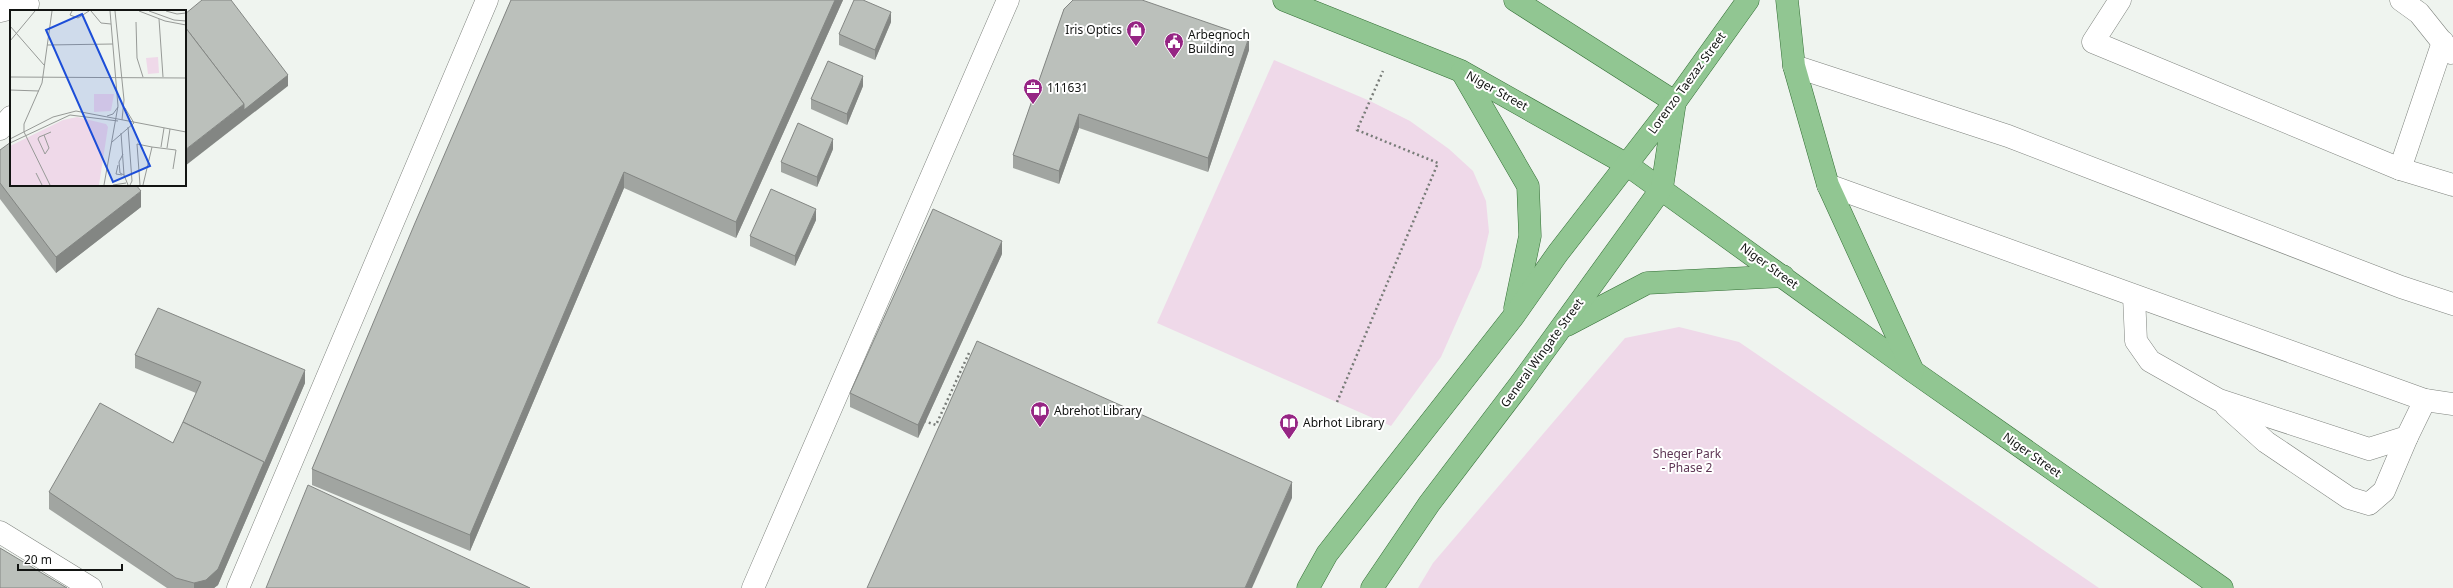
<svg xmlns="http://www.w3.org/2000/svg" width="2453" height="588" font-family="'Noto Sans',sans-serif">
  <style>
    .green { fill: #efd9e9 }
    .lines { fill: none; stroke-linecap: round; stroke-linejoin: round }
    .minor-casing { stroke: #7f837e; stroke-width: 23 }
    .major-casing { stroke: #346f36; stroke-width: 23 }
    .path { stroke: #787c78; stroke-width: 2.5; stroke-dasharray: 2 3; stroke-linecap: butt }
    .minor { stroke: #fff; stroke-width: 22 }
    .major { stroke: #91c692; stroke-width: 22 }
    .wall { fill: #a1a5a1 }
    .shaded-wall { fill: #838683 }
    .building { fill: #bbc0bb; stroke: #838683 }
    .labels { text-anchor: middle; stroke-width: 4; stroke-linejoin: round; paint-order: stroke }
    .poi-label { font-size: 12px; fill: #121412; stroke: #fff; text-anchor: start }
    .street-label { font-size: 12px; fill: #121412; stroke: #fff }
    .park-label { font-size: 12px; fill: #5d3654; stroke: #fff }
    .inset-road { fill: none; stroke: #979a97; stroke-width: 1 }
    .view { fill: #1d4ed8; fill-opacity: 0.15; stroke: #1d4ed8; stroke-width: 2 }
    .inset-edge { fill: none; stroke: #121412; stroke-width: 2 }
  </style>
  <rect width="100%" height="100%" fill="#eff4ef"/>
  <g class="green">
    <polygon points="1274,60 1370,101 1410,121 1449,149 1473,171 1486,201 1489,232 1481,267 1441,357 1391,426 1157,323"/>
    <polygon points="1679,327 1739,342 2099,588 1418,588 1433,563 1625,338"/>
  </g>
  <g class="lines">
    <defs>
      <g id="minor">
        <polyline points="2120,0 2093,42 2400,169 2453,185"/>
        <polyline points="2401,0 2419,13 2451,53"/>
        <polyline points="0,11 28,4"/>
        <polyline points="1794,66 2008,136 2401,287 2453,304"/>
        <polyline points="0,129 11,117"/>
        <polyline points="2400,169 2443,42"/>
        <polyline points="1828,185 2425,400 2453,404"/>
        <polyline points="2134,296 2136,341 2150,361 2219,400 2369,449 2407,437 2425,400"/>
        <polyline points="2226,406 2266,442 2349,498 2369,504 2384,491 2407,437"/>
        <polyline points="0,532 91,588"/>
        <polyline points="238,588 487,0"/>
        <polyline points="753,588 1008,0"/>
      </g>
      <g id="major">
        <polyline points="1284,0 1461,71 1626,164 1914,372 2222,588"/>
        <polyline points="1515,0 1675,102"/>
        <polyline points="1787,0 1794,66 1828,185 1913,371"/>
        <polyline points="1462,72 1528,186 1530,236 1515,308"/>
        <polyline points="1567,325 1647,283 1783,276"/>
        <polyline points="1308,588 1327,554 1513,317 1558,253 1675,102 1748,0"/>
        <polyline points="1372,588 1429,504 1521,383 1662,188 1675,102"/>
      </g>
    </defs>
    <use href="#minor" class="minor-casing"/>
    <use href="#major" class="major-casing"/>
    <g class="path">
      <polyline points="1337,402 1438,163 1357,130 1383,71"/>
      <polyline points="924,421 936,425 969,353"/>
    </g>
    <use href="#minor" class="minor"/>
    <use href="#major" class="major"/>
  </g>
  <g class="wall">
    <polygon points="511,0 843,0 736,238 624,188 470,551 312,485 312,469"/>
    <polygon points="1064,9 1249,50 1208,172 1079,128 1059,184 1013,168 1013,155"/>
    <polygon points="891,22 875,60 839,45 839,34"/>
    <polygon points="863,86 847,125 811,109 811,99"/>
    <polygon points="833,149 817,187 781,172 781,162"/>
    <polygon points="0,150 141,207 56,273 0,199"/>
    <polygon points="816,220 795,266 750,246 750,236"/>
    <polygon points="1002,254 918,438 850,407 850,393"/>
    <polygon points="135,355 305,383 218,585 214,588 167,588 49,509 49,492 173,443 183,422 196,393 135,368"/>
  </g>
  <g class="shaded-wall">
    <polygon points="835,0 843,0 736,238 736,222"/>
    <polygon points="891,12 891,22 875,60 875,50"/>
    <polygon points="1249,37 1249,50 1208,172 1208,158"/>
    <polygon points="288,75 288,86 185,166 185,150 244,104"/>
    <polygon points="863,76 863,86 847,125 847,114"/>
    <polygon points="1079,114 1079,128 1059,184 1059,171"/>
    <polygon points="833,139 833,149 817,187 817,177"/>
    <polygon points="624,172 624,188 470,551 470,535"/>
    <polygon points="141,191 141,207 56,273 56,257"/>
    <polygon points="816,209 816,220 795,266 795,256"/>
    <polygon points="1002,241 1002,254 918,438 918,425"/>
    <polygon points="305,370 305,383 218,585 214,588 194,588 194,583 264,462"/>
    <polygon points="1292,482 1292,498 1252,588 1245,588"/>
  </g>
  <g class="building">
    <polygon points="202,0 231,0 288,75 244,110 244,104 185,27 185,14"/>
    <polygon points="511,0 835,0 736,222 624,172 470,535 312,469 415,223"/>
    <polygon points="854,0 863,0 891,12 875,50 839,34"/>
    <polygon points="1073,0 1142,0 1249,37 1208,158 1079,114 1059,171 1013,155 1064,9"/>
    <polygon points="185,27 244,104 185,150"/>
    <polygon points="828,61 863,76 847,114 811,99"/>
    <polygon points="798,123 833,139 817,177 781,162"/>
    <polygon points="11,142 11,185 136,185 141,191 56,257 0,183 0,150"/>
    <polygon points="771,189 816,209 795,256 750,236"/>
    <polygon points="933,209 1002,241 918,425 850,393"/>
    <polygon points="158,308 305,370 264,464 264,462 183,422 201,382 135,355"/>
    <polygon points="977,341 1292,482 1245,588 867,588"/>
    <polygon points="100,403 173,443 183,422 264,462 218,569 206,580 194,583 176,578 49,492"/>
    <polygon points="308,485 530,588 266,588"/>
    <polygon points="0,548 67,588 0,588"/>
  </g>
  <defs>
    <symbol id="shop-pin" viewBox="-11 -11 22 30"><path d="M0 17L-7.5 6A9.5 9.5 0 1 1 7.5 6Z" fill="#962584" stroke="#fff"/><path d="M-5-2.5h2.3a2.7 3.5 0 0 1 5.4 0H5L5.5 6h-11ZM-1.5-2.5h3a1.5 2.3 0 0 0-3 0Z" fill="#fff"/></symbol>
    <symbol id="civic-pin" viewBox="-11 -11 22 30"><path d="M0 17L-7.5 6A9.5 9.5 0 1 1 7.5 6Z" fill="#962584" stroke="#fff"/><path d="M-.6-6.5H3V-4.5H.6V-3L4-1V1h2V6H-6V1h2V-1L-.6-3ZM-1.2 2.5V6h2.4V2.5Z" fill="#fff"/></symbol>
    <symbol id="office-pin" viewBox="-11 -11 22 30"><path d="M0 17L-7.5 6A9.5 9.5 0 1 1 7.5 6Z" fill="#962584" stroke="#fff"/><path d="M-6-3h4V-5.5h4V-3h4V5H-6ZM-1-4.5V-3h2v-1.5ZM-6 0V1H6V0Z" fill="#fff"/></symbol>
    <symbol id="library-pin" viewBox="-11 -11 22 30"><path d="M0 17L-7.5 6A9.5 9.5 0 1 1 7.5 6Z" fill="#962584" stroke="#fff"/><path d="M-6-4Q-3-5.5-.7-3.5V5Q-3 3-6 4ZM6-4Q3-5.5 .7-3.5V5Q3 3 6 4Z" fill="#fff"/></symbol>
  </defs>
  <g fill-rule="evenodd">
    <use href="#shop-pin" x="1125" y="19" width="22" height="30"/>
    <use href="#civic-pin" x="1163" y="31" width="22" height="30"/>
    <use href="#office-pin" x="1022" y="77" width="22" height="30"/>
    <use href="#library-pin" x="1029" y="400" width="22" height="30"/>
    <use href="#library-pin" x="1278" y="412" width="22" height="30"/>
  </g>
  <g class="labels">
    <g class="poi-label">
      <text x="1122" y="34" text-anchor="end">Iris Optics</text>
      <text x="1188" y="39">Arbegnoch<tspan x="1188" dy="14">Building</tspan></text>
      <text x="1047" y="92">111631</text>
      <text x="1054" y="415">Abrehot Library</text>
      <text x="1303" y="427">Abrhot Library</text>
    </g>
    <g class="street-label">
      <text transform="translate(1687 83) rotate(-54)" y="4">Lorenzo Taezaz Street</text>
      <text transform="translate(1497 91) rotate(29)" y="4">Niger Street</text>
      <text transform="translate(1769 266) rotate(36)" y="4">Niger Street</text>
      <text transform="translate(1542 353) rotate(-54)" y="4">General Wingate Street</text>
      <text transform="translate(2032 455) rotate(35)" y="4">Niger Street</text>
    </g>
    <g class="park-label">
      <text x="1687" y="458">Sheger Park<tspan x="1687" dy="14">- Phase 2</tspan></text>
    </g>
  </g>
  <g transform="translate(10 10)">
    <rect width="176" height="176" fill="#eff4ef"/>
    <path d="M 148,47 L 149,63 L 138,64 L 136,48 ZM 104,84 L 101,101 L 84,102 L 84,84 ZM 67,107 L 96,114 L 98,117 L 89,175 L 0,175 L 0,136 L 53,110 Z" fill="#efd9e9"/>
    <path class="inset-road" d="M 62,1 L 60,5 L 68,8 L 79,1M 81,1 L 91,13 L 101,14M 105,1 L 114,90 L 112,110M 129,1 L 155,11 L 176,15M 139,1 L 164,10 L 176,11M 156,1 L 167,4 L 176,3M 149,9 L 153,67M 126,12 L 127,48 L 133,67M 0,16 L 34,55M 0,31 L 25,1M 37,35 L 103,34M 0,67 L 176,68M 0,80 L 29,81M 115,98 L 124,113M 97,106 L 103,104 L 108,97M 118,117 L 122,171 L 120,175M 111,123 L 114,165 L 118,175M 34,125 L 39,138 L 35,144 L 28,129 L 29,127 L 34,125 L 41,122M 0,129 L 43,107 L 66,101 L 176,122M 102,132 L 124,113M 0,133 L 60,105 L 108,111M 151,137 L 154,118M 157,138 L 160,119M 113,144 L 109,152 L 110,163 L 114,165M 108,155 L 106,164 L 112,165M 26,163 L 32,175M 40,175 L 14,122 L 14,114 L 32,73 L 42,1M 94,175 L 108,96 L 100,1M 103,175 L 116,173M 130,175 L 127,134 L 142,137M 133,175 L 142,137 L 166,140 L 163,159"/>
    <path class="view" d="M 72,4 L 140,156 L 103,172 L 36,20 Z"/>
    <rect width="176" height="176" class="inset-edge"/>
  </g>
  <path d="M18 564v6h104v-6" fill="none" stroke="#121412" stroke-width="2"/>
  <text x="24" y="564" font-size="12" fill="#121412" stroke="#ffffff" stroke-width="3" paint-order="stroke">20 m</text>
</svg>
